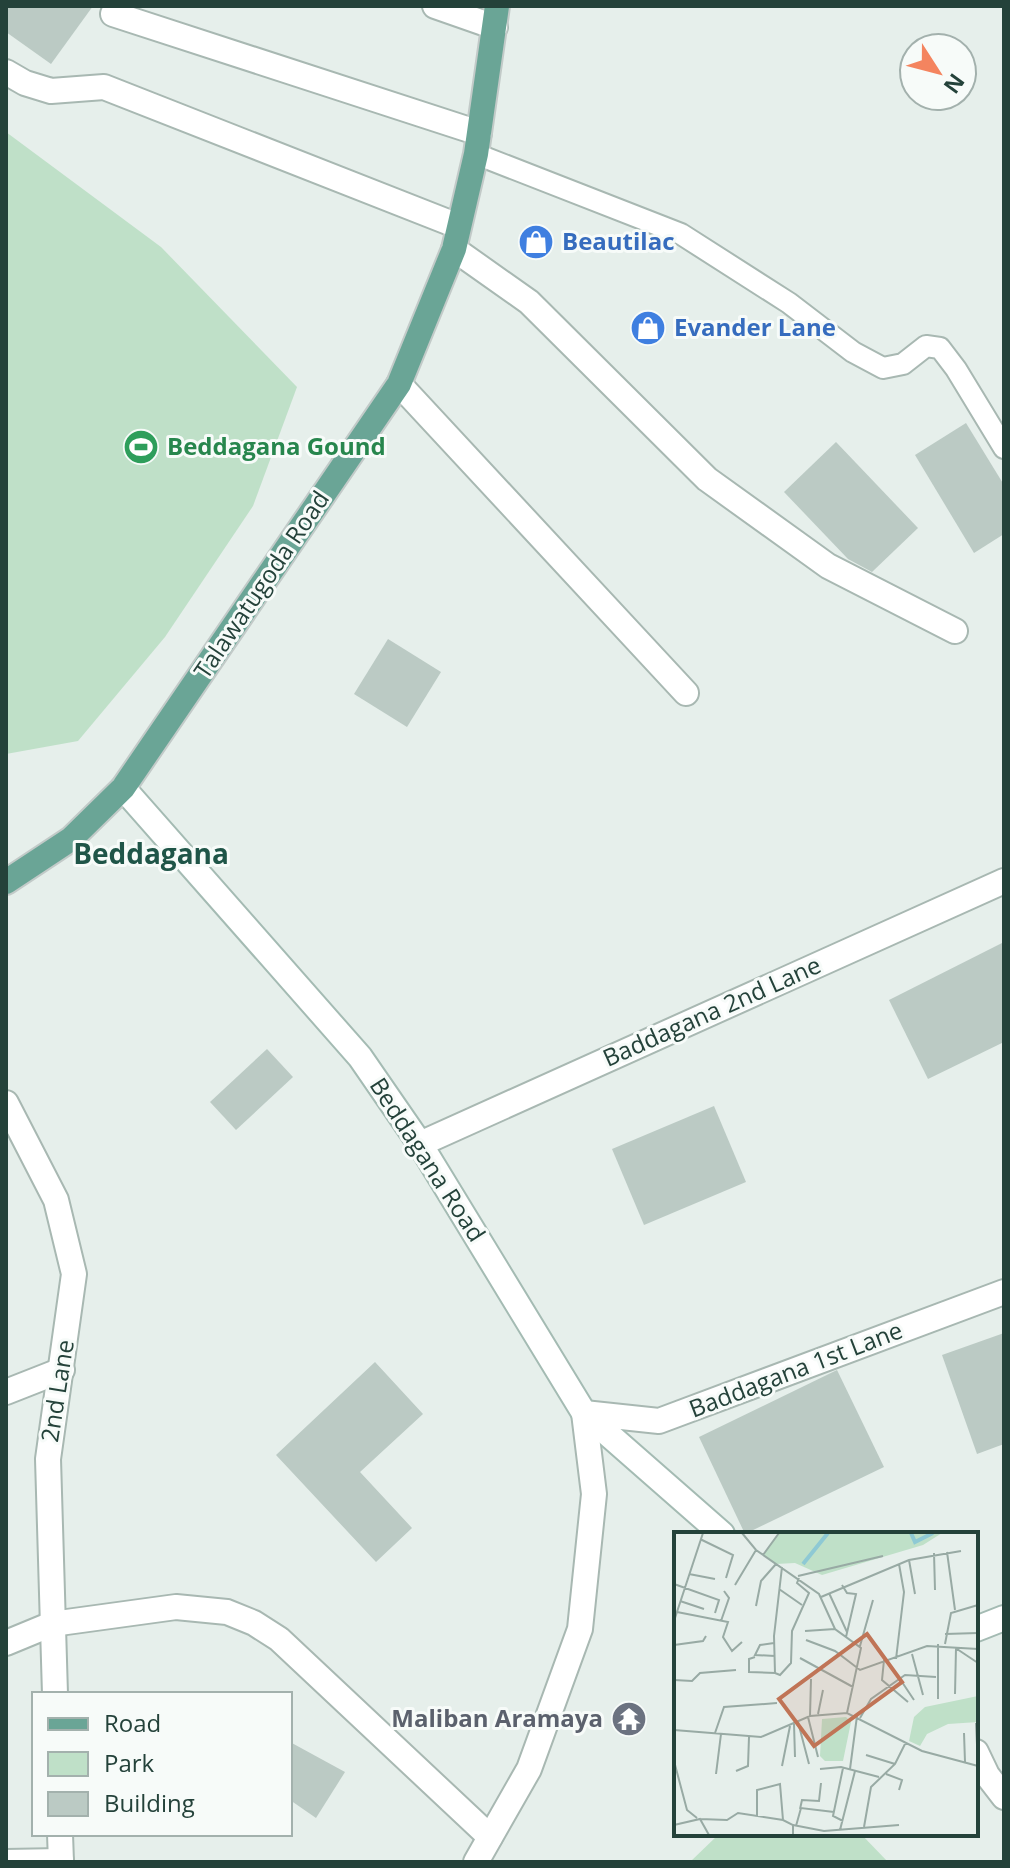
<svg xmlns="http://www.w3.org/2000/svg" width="1010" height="1868" font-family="'Open Sans',sans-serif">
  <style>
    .green { fill: #bfe0c8 }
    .building { fill: #bbcac4 }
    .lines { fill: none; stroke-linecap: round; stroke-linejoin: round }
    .lane-casing { stroke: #a8b8b2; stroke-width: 24 }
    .street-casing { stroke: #a8b8b2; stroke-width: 28 }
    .secondary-casing { stroke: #a4bbb3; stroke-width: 28 }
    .primary-casing { stroke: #c2cac8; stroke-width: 28 }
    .lane { stroke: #fff; stroke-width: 20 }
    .street { stroke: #fff; stroke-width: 24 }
    .secondary { stroke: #fff; stroke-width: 24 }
    .primary { stroke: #6aa596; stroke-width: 24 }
    .labels { text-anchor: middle; stroke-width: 6; stroke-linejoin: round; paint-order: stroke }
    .shop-label { font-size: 24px; font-weight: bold; fill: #366cbe; stroke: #f7fbf9; text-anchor: start }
    .leisure-label { font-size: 24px; font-weight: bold; fill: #27864d; stroke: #f7fbf9; text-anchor: start }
    .street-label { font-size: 24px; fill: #24423a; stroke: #f7fbf9 }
    .worship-label { font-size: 24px; font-weight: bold; fill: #5b616d; stroke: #f7fbf9; text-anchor: end }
    .quarter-label { font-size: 28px; font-weight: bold; fill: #1f5548; stroke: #f7fbf9 }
    .inset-river { fill: none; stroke: #8ec9d4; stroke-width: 4 }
    .inset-road { fill: none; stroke: #98aaa4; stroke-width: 2 }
    .view { fill: #c07456; fill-opacity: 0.15; stroke: #c07456; stroke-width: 4 }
    .inset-edge { fill: none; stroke: #24423a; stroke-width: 4 }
  </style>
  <rect width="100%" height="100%" fill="#e6efeb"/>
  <g class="green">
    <polygon points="6,132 161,247 297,387 253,506 165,637 78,741 6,754"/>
    <polygon points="719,1834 861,1834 888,1862 690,1862"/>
  </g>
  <g class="building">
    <polygon points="6,6 93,6 51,64 6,32"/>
    <polygon points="966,423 1004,485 1004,534 974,553 915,455"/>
    <polygon points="836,442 918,528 872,572 848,559 784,492"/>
    <polygon points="388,639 441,672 407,727 354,694"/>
    <polygon points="1004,942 1004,1042 928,1079 889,1000"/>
    <polygon points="267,1049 293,1077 236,1130 210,1102"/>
    <polygon points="714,1106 746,1182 644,1225 612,1149"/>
    <polygon points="1004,1333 1004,1444 977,1454 942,1355"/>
    <polygon points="375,1362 423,1414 360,1472 412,1528 376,1562 276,1455"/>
    <polygon points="837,1370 884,1467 745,1534 699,1437"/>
    <polygon points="290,1742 345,1772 316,1818 290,1800"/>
  </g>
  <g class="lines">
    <defs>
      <polyline id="lane" points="476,154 681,234 789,303 853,352 883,368 903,364 926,346 940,348 956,369 1004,448"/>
      <g id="street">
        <polyline points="435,6 495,27"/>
        <polyline points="113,14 479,133"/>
        <polyline points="6,72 25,83 51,91 104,87 458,226"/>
        <polyline points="454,249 529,302 707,479 828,566 955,631"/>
        <polyline points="399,384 686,693"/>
        <polyline points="6,1103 56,1200 74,1274 48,1459 55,1694"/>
        <polyline points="420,1144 1004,881"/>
        <polyline points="6,1392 62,1370"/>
        <polyline points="6,1643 52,1624 176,1607 227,1612 254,1623 279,1639 490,1837"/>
        <polyline points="976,1752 987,1775 1004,1797"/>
        <polyline points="60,1834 61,1862"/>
        <polyline points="6,1862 61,1861"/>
        <polyline points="476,1862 529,1769 580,1629 594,1494 584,1413 659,1421 1004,1292"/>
      </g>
      <g id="secondary">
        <polyline points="123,788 360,1057 420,1144 584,1413 722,1534"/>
        <polyline points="976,1629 1004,1618"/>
      </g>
      <polyline id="primary" points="6,882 71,839 123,788 399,384 454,249 476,154 497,6"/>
    </defs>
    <use href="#lane" class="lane-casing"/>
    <use href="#street" class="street-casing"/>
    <use href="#secondary" class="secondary-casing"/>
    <use href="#primary" class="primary-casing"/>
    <use href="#lane" class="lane"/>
    <use href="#street" class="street"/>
    <use href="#secondary" class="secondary"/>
    <use href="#primary" class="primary"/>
  </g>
  <defs>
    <symbol id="shop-disc" viewBox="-11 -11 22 22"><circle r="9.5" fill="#3f7fe0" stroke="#f7fbf9"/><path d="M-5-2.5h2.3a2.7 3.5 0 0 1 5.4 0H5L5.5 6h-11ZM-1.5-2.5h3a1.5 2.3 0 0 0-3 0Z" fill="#fff"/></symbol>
    <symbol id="stadium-disc" viewBox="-11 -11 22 22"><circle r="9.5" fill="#2e9e5b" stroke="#f7fbf9"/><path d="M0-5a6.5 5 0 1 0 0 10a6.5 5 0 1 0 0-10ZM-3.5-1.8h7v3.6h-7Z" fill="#fff"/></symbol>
    <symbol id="temple-disc" viewBox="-11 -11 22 22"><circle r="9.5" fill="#6b7280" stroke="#f7fbf9"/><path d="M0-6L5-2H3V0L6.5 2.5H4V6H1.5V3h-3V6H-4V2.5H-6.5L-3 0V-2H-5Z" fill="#fff"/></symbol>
  </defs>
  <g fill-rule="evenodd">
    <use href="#shop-disc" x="516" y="222" width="40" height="40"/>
    <use href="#shop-disc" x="628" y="308" width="40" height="40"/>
    <use href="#stadium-disc" x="121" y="427" width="40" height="40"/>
    <use href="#temple-disc" x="609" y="1699" width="40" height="40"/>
  </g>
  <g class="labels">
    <g class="shop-label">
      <text x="562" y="250">Beautilac</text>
      <text x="674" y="336">Evander Lane</text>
    </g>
    <g class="leisure-label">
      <text x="167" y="455">Beddagana Gound</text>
    </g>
    <g class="street-label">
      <text transform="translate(262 585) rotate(-56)" y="8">Talawatugoda Road</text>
      <text transform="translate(712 1012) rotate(-24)" y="8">Baddagana 2nd Lane</text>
      <text transform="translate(427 1160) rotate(57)" y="8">Beddagana Road</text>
      <text transform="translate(796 1370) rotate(-21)" y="8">Baddagana 1st Lane</text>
      <text transform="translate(58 1391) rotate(-81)" y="8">2nd Lane</text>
    </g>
    <g class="worship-label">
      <text x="603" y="1727">Maliban Aramaya</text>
    </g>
    <g class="quarter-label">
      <text x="151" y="864">Beddagana</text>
    </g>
  </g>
  <g transform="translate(674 1532)">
    <rect width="304" height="304" fill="#e6efeb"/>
    <path d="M 105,1 L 268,1 L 249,13 L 148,43 L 121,31 L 102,32 L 89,23 ZM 304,164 L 304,190 L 274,192 L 253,202 L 246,214 L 235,209 L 240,185 L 251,175 ZM 172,185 L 177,190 L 169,229 L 151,229 L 146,224 L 148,187 Z" fill="#bfe0c8"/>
    <path class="inset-river" d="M 237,1 L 241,10 L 259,1M 129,32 L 154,1"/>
    <path class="inset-road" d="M 68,1 L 82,18 L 145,62 L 161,97 L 187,116 L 173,181M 26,7 L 59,23 L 52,46M 273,20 L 281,78M 260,21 L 261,58M 89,23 L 105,1M 235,28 L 241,62M 108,35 L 100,104 L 101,141 L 106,143 L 117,131 L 118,99 L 135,61 L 123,51 L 125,46M 15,42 L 41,47M 124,44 L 209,24M 0,52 L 45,68 L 41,81M 61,53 L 82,18M 168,53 L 173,61 L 182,62 L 172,105M 105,57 L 128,73M 155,61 L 173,100M 147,65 L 235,28 L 287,19M 6,69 L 30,77M 82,74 L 87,49 L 102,32M 3,80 L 54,90 L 49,105 L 58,119 L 68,110M 0,89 L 29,1M 47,89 L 55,66 L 50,59M 131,99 L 161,97M 271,102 L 304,101M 132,108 L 161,119 L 186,138 L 253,114 L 304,117M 100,111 L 86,113 L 81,123 L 101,124M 264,112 L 264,167M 271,112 L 277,81 L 304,73M 0,113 L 29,109 L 32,104M 186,114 L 199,68M 283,117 L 304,131M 238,122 L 249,163M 81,125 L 75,127 L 75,140 L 101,141M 126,126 L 179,155M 222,127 L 230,60 L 225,32M 210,128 L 208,148 L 234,170M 226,147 L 240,168M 0,148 L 18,149 L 26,141 L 62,138M 281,162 L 282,116M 144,182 L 149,158M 136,184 L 137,147M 134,185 L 144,225M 186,186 L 197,167 L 231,143 L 262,145M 124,190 L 135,232M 302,191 L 304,234M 120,192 L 121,225M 0,198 L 87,205 L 136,184 L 173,181 L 248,219 L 304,234M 41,201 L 50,175 L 103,171M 290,201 L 291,230M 192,223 L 221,232M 0,229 L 13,278 L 23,286M 108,234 L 116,194M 146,237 L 167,235 L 205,245M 176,237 L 183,184M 62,239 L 74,234 L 75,205M 42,242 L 47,202M 212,242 L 228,248 L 225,258M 126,277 L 128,268 L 145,269 L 147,251M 83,284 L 83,258 L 106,252 L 109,288M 26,287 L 53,288 L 64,281 L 109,288 L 119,293 L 119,303M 169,289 L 159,284 L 169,236M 0,293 L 26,287 L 35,303M 119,293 L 150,299 L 225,293M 122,294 L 127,276 L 160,280M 190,295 L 197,255 L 221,232 L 232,210M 166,298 L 181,239"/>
    <path class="view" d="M 193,102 L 228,150 L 140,214 L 105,167 Z"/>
    <rect width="304" height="304" class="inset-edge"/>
  </g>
  <rect width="1010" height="1868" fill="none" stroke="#24423a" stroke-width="16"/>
  <rect x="32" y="1692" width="260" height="144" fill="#f7fbf9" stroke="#a3b1ad" stroke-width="2"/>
  <rect x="48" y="1718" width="40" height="12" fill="#6aa596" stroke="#a3b1ad" stroke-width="2"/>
  <text x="104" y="1732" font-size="24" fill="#24423a">Road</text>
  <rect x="48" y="1752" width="40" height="24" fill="#bfe0c8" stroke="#a3b1ad" stroke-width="2"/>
  <text x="104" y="1772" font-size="24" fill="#24423a">Park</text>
  <rect x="48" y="1792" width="40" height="24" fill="#bbcac4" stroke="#a3b1ad" stroke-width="2"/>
  <text x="104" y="1812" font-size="24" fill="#24423a">Building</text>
  <g transform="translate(938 72) rotate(126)"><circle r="38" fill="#f7fbf9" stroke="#a3b1ad" stroke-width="2"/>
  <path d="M0-6L14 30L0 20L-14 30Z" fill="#f4845f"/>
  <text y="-12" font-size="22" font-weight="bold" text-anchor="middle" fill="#24423a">N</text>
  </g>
</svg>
